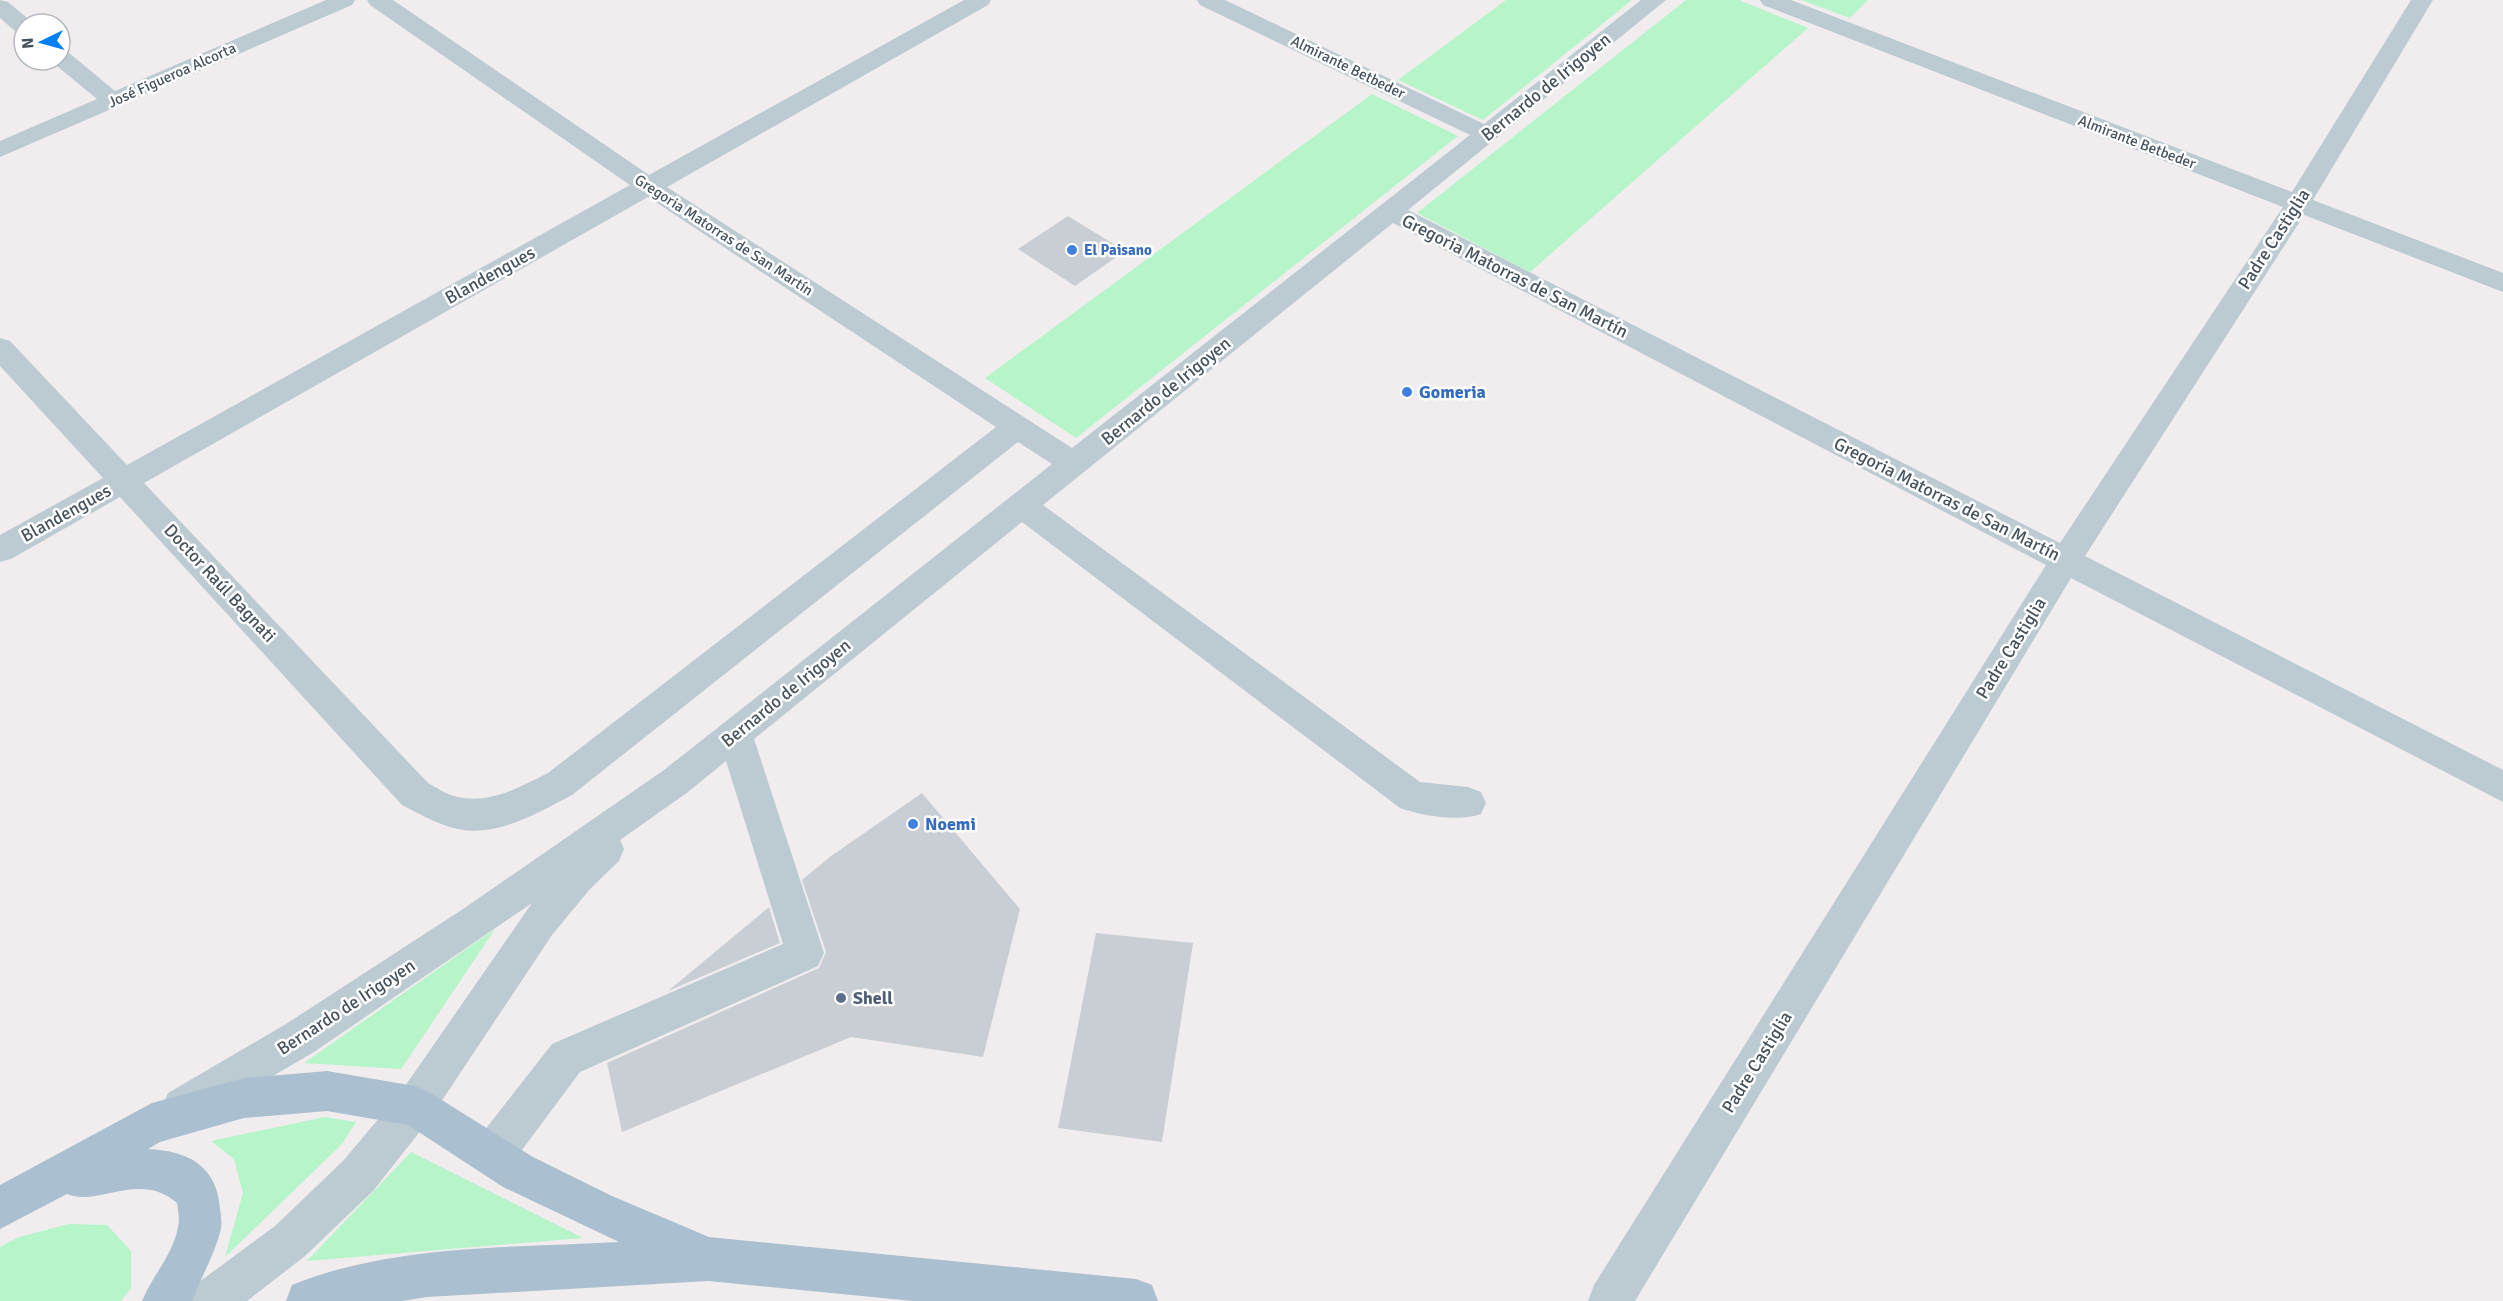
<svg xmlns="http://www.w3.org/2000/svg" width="2503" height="1301" font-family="Signika,sans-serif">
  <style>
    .green { fill: #b6f4c9 }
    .building { fill: #c9ced4 }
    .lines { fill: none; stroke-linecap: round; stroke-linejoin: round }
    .minor { fill: #bccad2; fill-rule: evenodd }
    .major { fill: #aac0d0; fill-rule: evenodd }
    .shop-dot { fill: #3f7fe0; stroke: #fff; stroke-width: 2 }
    .service-dot { fill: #5c6f8a; stroke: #fff; stroke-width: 2 }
    .labels { text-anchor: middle; stroke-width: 5; stroke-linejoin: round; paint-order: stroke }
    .far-street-label { font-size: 15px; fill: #44535e; stroke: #fff }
    .far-shop-label { font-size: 15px; font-weight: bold; fill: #366cbe; stroke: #fff; text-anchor: start }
    .street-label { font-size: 18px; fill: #44535e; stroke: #fff }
    .shop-label { font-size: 18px; font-weight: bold; fill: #366cbe; stroke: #fff; text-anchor: start }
    .service-label { font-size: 18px; font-weight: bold; fill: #4e5e75; stroke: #fff; text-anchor: start }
  </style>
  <rect width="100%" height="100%" fill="#f1edee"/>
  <g class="green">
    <polygon points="1506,0 1632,0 1483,120 1398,80"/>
    <polygon points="1686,0 1739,0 1808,28 1530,272 1417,213"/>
    <polygon points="1801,0 1868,0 1850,18"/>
    <polygon points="1372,94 1458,136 1076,438 985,378"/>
    <polygon points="495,929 401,1069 304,1063"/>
    <polygon points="325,1117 356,1122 342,1144 225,1257 243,1193 234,1159 211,1141"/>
    <polygon points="411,1152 583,1238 307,1261"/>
    <polygon points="69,1224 107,1225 131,1251 131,1288 121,1301 0,1301 0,1247 19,1237"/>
  </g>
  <g class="building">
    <polygon points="1068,216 1125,251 1075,286 1018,249"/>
    <polygon points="922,793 1020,909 983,1057 851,1037 622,1132 607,1063 819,968 826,952 802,880 831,856"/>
    <polygon points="769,907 780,943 668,991"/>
    <polygon points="1096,933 1193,943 1162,1142 1058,1128"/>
  </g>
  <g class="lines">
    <g class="minor">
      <polygon points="0,0 8,2 32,22 33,24 24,24 24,34 16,32 0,18"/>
      <polygon points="326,0 355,0 352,5 0,157 0,141 97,99 52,62 51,60 60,60 60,50 68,52 115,91"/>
      <path d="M 367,0 L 393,0 L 649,175 L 964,0 L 991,0 L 988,5 L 667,187 L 1072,448 L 1470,135 L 1200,5 L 1197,0 L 1225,0 L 1484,124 L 1641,0 L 1666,0 L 1408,210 L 2060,543 L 2283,207 L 1763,5 L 1760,0 L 1791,0 L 2292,192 L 2411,0 L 2433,0 L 2313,200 L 2503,273 L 2503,292 L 2304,215 L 2085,556 L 2503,770 L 2503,802 L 2071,578 L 1635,1301 L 1588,1301 L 1594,1285 L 2046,565 L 1393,223 L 1043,505 L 1420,782 L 1468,787 L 1481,792 L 1486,803 L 1481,814 C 1458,822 1423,816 1400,808 L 1022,522 L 754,739 L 824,953 L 818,966 L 580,1072 L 507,1170 L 492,1176 L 477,1170 L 471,1155 L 477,1140 L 552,1044 L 783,944 L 726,761 L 688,792 L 620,840 L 624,849 L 619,861 L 590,889 L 552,935 L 429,1120 L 373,1191 L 305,1256 L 247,1301 L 189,1301 L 195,1285 L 275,1226 L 343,1161 L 401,1092 L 532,903 L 314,1052 L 196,1121 L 182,1127 L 168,1121 L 162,1107 L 168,1093 L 286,1024 L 463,909 L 664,770 L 1052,464 L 1018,442 L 572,795 C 539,812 497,838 458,829 C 438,825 420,814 402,805 L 120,497 L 11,559 L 0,562 L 0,535 L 103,478 L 0,366 L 0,338 L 10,341 L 127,465 L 630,185 L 370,5 ZM 648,197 L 996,427 L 548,773 C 520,787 490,804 458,797 C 447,795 437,788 428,783 L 144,483 Z"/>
    </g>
    <path class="major" d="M 327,1071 L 415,1086 L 429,1092 L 533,1157 L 612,1196 L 709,1237 L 1136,1279 L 1152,1285 L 1158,1301 L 913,1301 L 708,1281 L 427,1297 L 402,1301 L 286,1301 L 292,1285 C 393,1244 512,1248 619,1242 L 503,1187 L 408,1125 L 327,1111 L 244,1118 L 160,1142 L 148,1149 C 189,1151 217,1166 220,1209 C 221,1215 222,1222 221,1228 C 217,1249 200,1280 192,1301 L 142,1301 C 152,1276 173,1255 178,1227 C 180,1220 178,1210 177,1203 C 140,1170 98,1207 67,1194 L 0,1229 L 0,1185 L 152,1103 L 244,1078 Z"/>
  </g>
  <g class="shop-dot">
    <circle cx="1072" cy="250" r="6"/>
    <circle cx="1407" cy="392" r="6"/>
    <circle cx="913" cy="824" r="6"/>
  </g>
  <circle class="service-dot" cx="841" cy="998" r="6"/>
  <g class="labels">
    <g class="far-street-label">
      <text transform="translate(1348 67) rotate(26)" y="5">Almirante Betbeder</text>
      <text transform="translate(172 75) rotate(-24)" y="5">José Figueroa Alcorta</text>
      <text transform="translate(2137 142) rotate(21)" y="5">Almirante Betbeder</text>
      <text transform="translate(724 235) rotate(33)" y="5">Gregoria Matorras de San Martín</text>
    </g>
    <g class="far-shop-label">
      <text x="1084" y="255">El Paisano</text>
    </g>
    <g class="street-label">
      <text transform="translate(1546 87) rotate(-39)" y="6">Bernardo de Irigoyen</text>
      <text transform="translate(2274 239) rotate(-57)" y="6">Padre Castiglia</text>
      <text transform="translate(490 275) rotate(-29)" y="6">Blandengues</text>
      <text transform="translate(1515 276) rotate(27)" y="6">Gregoria Matorras de San Martín</text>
      <text transform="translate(1166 391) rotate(-39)" y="6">Bernardo de Irigoyen</text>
      <text transform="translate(1947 499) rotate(27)" y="6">Gregoria Matorras de San Martín</text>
      <text transform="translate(66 513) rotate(-29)" y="6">Blandengues</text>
      <text transform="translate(220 583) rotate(47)" y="6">Doctor Raúl Bagnati</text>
      <text transform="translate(2011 648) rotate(-58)" y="6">Padre Castiglia</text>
      <text transform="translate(786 693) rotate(-39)" y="6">Bernardo de Irigoyen</text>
      <text transform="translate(346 1007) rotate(-33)" y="6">Bernardo de Irigoyen</text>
      <text transform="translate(1757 1062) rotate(-58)" y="6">Padre Castiglia</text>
    </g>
    <g class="shop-label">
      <text x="1419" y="398">Gomeria</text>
      <text x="925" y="830">Noemi</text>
    </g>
    <g class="service-label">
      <text x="853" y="1004">Shell</text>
    </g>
  </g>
  <g transform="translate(42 42) rotate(265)"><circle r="28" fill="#ffffff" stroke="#b4babf" stroke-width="1.5"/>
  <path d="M0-4.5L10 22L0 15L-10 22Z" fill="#037ff5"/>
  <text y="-9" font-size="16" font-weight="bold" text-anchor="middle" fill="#44535e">N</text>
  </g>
</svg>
